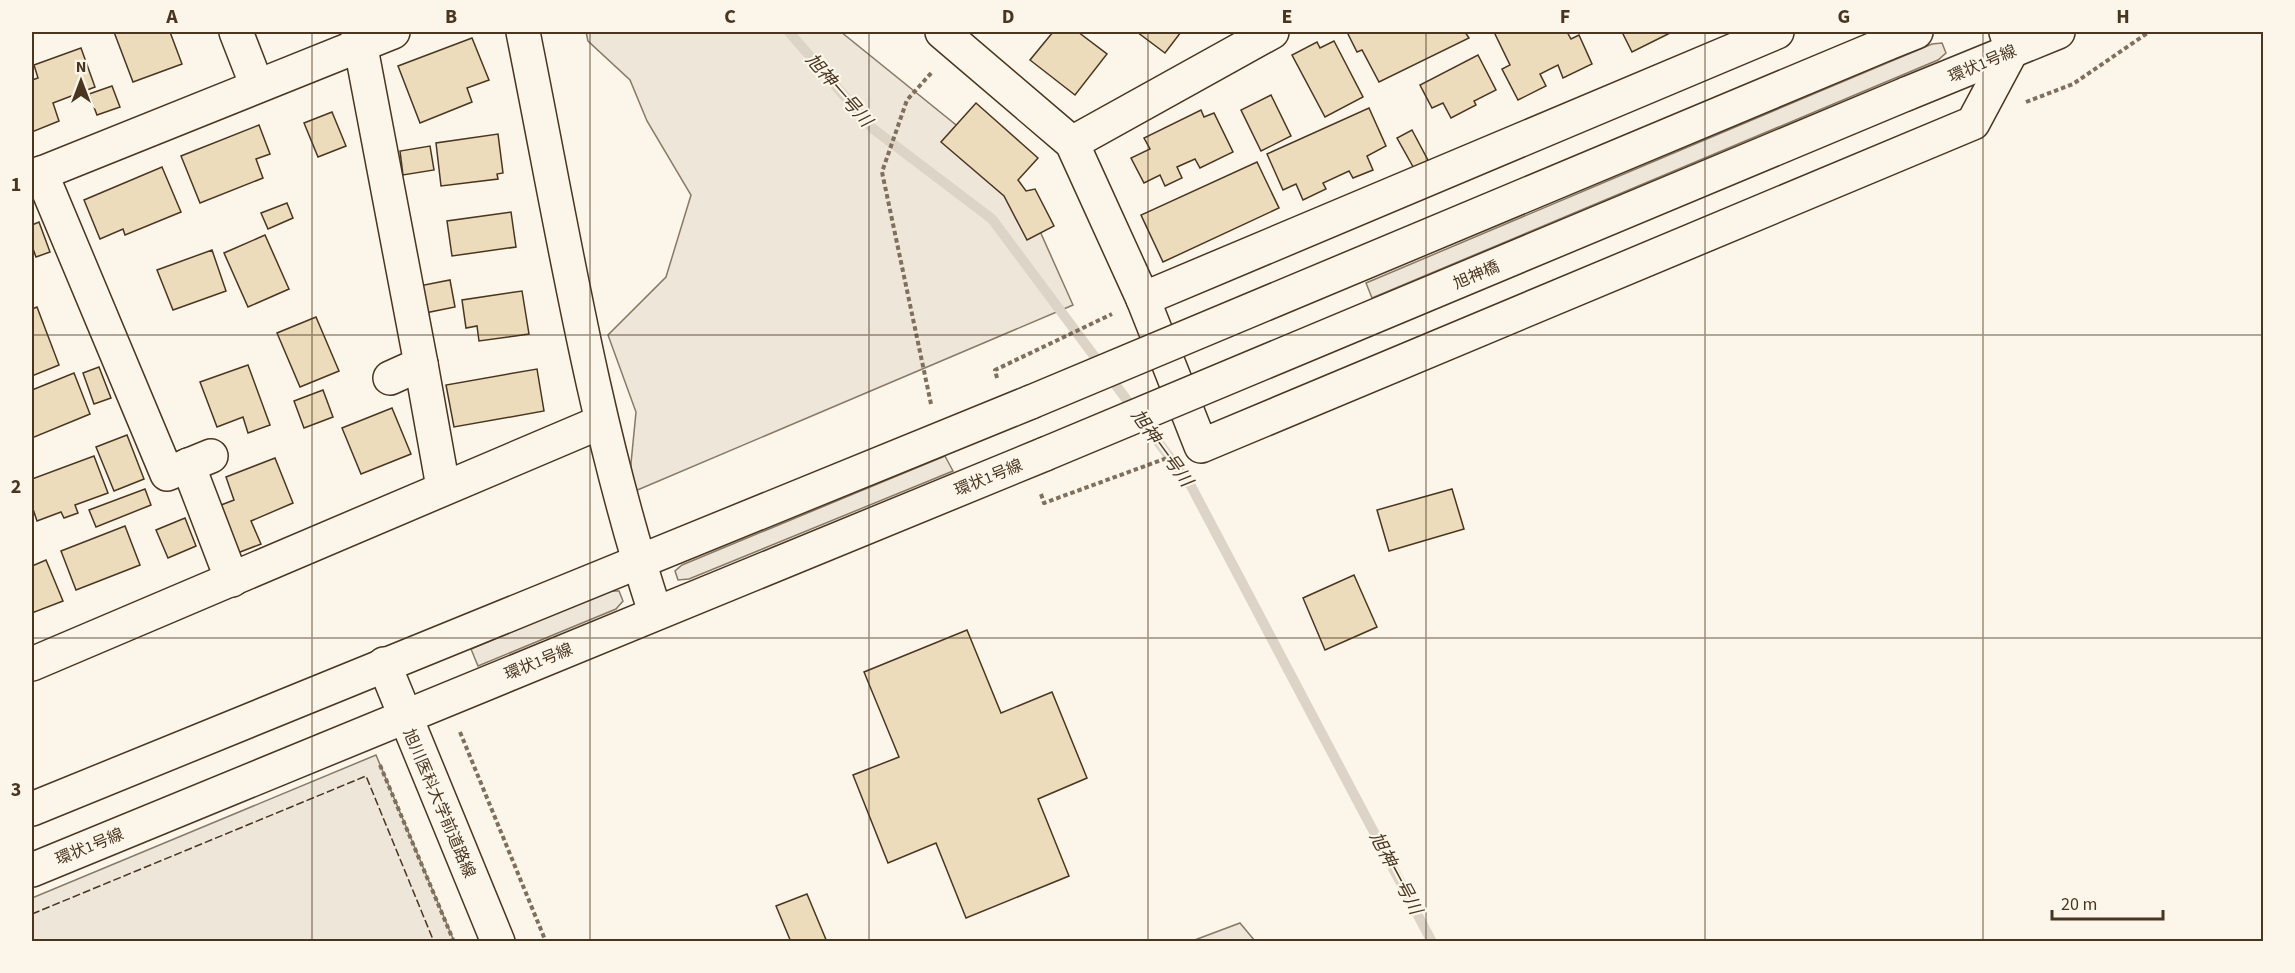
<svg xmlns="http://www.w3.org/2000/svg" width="2295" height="973" font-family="'Source Sans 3','Noto Sans JP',sans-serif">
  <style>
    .green { fill: #ede6d9; stroke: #887966; stroke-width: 1.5 }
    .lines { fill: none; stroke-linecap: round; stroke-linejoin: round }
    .stream { stroke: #dcd4c6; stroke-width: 10 }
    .building { fill: #ecdcbc; stroke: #4a3520; stroke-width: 1.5 }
    .minor-casing { stroke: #4a3520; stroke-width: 36 }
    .major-casing { stroke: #4a3520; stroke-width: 36 }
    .path { stroke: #7f6f5c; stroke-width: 4; stroke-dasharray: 4.5 3; stroke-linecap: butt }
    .minor { stroke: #fbf6e9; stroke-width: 33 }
    .major { stroke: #fbf6e9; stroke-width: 33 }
    .major-bridge-casing { stroke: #4a3520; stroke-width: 36; stroke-linecap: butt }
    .major-bridge { stroke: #fbf6e9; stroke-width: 33 }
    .fence { stroke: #4a3520; stroke-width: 1.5; stroke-dasharray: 8 3; stroke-linecap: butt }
    .grid { fill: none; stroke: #4a3520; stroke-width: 1.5; stroke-opacity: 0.55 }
    .labels { text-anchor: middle; stroke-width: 4.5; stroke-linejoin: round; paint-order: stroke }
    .street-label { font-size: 16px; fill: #4a3520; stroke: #fbf6e9 }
    .water-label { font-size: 18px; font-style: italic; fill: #4a3520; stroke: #fbf6e9 }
    .neatline { fill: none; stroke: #4a3520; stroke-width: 2 }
    .grid-label { font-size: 20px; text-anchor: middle; font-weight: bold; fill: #4a3520 }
  </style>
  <rect width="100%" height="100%" fill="#fbf6e9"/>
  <g class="green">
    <polygon points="586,32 841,32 1013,171 1073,305 628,494 636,412 608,335 666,277 691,195 647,121 630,80 588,41"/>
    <polygon points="1942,43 1946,53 1938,60 1372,298 1366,283 1932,44"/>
    <polygon points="945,456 953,471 689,579 678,580 675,571 682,565"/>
    <polygon points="609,591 619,591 623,601 616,609 478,666 471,649"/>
    <polygon points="376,755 454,941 32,941 32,898"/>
    <polygon points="1240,923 1255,941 1192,941"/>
  </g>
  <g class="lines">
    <polyline class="stream" points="789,32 872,128 992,219 1191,486 1432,942"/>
  </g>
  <g class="building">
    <polygon points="114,32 170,32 182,64 133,82"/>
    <polygon points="1053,32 1078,32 1107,54 1075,95 1030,60"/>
    <polygon points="1137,32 1181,32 1165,53"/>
    <polygon points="1347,32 1465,32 1469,38 1379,82 1362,50 1357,52"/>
    <polygon points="1494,32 1567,32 1571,39 1579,35 1592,64 1563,78 1558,65 1540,74 1546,86 1518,100 1502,69 1510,65"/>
    <polygon points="1622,32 1672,32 1632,52"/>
    <polygon points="472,38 489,80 467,88 472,102 420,123 398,66"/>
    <polygon points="1334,41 1363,97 1325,117 1292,55 1317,42 1320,48"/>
    <polygon points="81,48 95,87 53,103 59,121 32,132 32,80 38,78 34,65"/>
    <polygon points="1478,55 1496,90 1474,101 1476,105 1451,118 1443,103 1432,108 1420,85"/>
    <polygon points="112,86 120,107 97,115 89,94"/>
    <polygon points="1271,95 1291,136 1261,151 1241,110"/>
    <polygon points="976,103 1038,158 1018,180 1026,191 1035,189 1054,226 1027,240 1004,196 941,142"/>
    <polygon points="1369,108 1386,146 1367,156 1373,170 1353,178 1349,171 1323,183 1326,189 1303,200 1296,184 1283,190 1267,154"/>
    <polygon points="1201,110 1204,117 1214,113 1233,152 1200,168 1195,159 1177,167 1182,178 1165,186 1160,175 1144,183 1131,158 1150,149 1144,138"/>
    <polygon points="332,112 346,146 318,157 304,123"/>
    <polygon points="259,125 270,154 256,159 263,178 200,203 181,156"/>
    <polygon points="1412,130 1430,164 1416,172 1397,138"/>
    <polygon points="498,134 503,173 497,174 498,179 441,186 436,143"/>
    <polygon points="430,146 434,170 403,175 400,151"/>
    <polygon points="1257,162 1279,208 1163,262 1141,215"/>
    <polygon points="162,167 181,212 125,235 123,229 100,239 84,200"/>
    <polygon points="287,203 293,218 268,229 261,213"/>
    <polygon points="511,212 516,247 452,256 447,221"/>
    <polygon points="39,222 50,252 36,257 32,246 32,225"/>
    <polygon points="265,235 289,289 248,307 224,253"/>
    <polygon points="212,250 226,291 173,310 157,270"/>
    <polygon points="450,280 455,307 425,313 419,286"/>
    <polygon points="522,291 529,334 479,341 477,326 466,328 462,300"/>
    <polygon points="37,307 59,365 32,376 32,309"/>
    <polygon points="316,317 339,371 300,387 277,333"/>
    <polygon points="248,365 270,425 248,433 243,417 217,427 200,382"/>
    <polygon points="99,367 111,398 94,404 83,373"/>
    <polygon points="537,369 544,411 454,427 446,385"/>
    <polygon points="74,373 90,414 32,438 32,390"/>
    <polygon points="323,390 333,417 304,428 294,401"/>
    <polygon points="392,408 411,454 361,474 342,428"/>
    <polygon points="127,435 144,479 114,491 96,447"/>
    <polygon points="94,456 108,493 75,505 78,513 64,518 61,512 37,521 32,506 32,479"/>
    <polygon points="275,458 293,503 251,521 261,544 235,554 216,507 234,500 226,477"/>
    <polygon points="145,489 151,505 96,527 89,510"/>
    <polygon points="1452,489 1464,529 1389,551 1377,510"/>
    <polygon points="185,518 196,546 168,558 156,530"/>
    <polygon points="125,526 140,565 76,590 61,551"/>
    <polygon points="46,560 63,601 32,613 32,566"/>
    <polygon points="1354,575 1377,627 1325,650 1303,598"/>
    <polygon points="967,630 1001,713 1052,692 1087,778 1038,799 1069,876 966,918 936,843 888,863 853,775 899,757 864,672"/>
    <polygon points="807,894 827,942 791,942 776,906"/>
  </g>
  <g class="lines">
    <defs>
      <g id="minor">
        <polyline points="236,32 257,86"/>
        <polyline points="358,32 421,364 390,378"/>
        <path d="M 523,32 C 562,226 593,423 655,612"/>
        <polyline points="942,32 1072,143 1143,299 1201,446 1973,123 2012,50 2006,32"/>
        <polyline points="1072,143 1272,32"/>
        <polyline points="41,173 167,474 211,456"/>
        <polyline points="32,177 393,32"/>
        <polyline points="1143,299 1777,32"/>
        <polyline points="421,364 443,487"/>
        <polyline points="188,465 232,580"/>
        <polyline points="32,664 601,422"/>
        <polyline points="384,664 498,942"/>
      </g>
      <g id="major">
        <polyline points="1886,44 1916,32"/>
        <polyline points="1906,94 2058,32"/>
        <polyline points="32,809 1031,402"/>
        <polyline points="32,870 1045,454"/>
      </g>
    </defs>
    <use href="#minor" class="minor-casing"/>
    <use href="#major" class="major-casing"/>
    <g class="path">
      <polyline points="2026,102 2073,84 2149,32"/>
      <polyline points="997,378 995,370 1112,314"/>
      <polyline points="931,404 882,172 907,100 933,71"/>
      <polyline points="1041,494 1044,503 1167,458"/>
      <polyline points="460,732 546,942"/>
      <polyline points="380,765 454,942"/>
    </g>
    <use href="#minor" class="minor"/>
    <use href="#major" class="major"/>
    <defs>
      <g id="major-bridge">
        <polyline points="1031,402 1886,44"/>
        <polyline points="1045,454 1906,94"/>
      </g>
    </defs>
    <use href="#major-bridge" class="major-bridge-casing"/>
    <use href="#major-bridge" class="major-bridge"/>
    <polyline class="fence" points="32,914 366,776 434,942"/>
  </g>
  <path class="grid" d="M 312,32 L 312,942M 590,32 L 590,942M 869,32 L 869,942M 1148,32 L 1148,942M 1426,32 L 1426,942M 1705,32 L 1705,942M 1983,32 L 1983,942M 32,335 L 2264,335M 32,638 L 2264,638"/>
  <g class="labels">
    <g class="street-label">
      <text transform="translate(1982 63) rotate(-23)" y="6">環状1号線</text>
      <text transform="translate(1476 274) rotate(-23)" y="6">旭神橋</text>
      <text transform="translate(988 477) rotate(-22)" y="6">環状1号線</text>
      <text transform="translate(538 661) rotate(-22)" y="6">環状1号線</text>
      <text transform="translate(440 803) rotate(67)" y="6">旭川医科大学前道路線</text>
      <text transform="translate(89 846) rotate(-22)" y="6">環状1号線</text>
    </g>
    <g class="water-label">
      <text transform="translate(839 90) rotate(49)" y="6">旭神一号川</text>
      <text transform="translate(1162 448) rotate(54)" y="6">旭神一号川</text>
      <text transform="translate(1396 873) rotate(62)" y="6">旭神一号川</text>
    </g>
  </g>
  <rect width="2295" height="973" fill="none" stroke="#fbf6e9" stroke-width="66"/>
  <g transform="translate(81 81)" stroke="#fbf6e9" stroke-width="4.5" paint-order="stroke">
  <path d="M0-4.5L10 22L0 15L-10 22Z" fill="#4a3520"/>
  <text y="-9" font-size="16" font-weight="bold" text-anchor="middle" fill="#4a3520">N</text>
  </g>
  <path d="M2052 910v9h111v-9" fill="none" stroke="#4a3520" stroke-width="3"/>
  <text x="2061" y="910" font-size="18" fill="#4a3520" stroke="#fbf6e9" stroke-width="4.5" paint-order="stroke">20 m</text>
  <rect x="33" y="33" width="2229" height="907" class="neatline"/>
  <g class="grid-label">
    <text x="172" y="23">A</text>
    <text x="451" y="23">B</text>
    <text x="730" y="23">C</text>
    <text x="1008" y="23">D</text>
    <text x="1287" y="23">E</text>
    <text x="1565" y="23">F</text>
    <text x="1844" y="23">G</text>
    <text x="2123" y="23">H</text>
    <text x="16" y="191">1</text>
    <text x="16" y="493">2</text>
    <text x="16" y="796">3</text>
  </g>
</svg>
